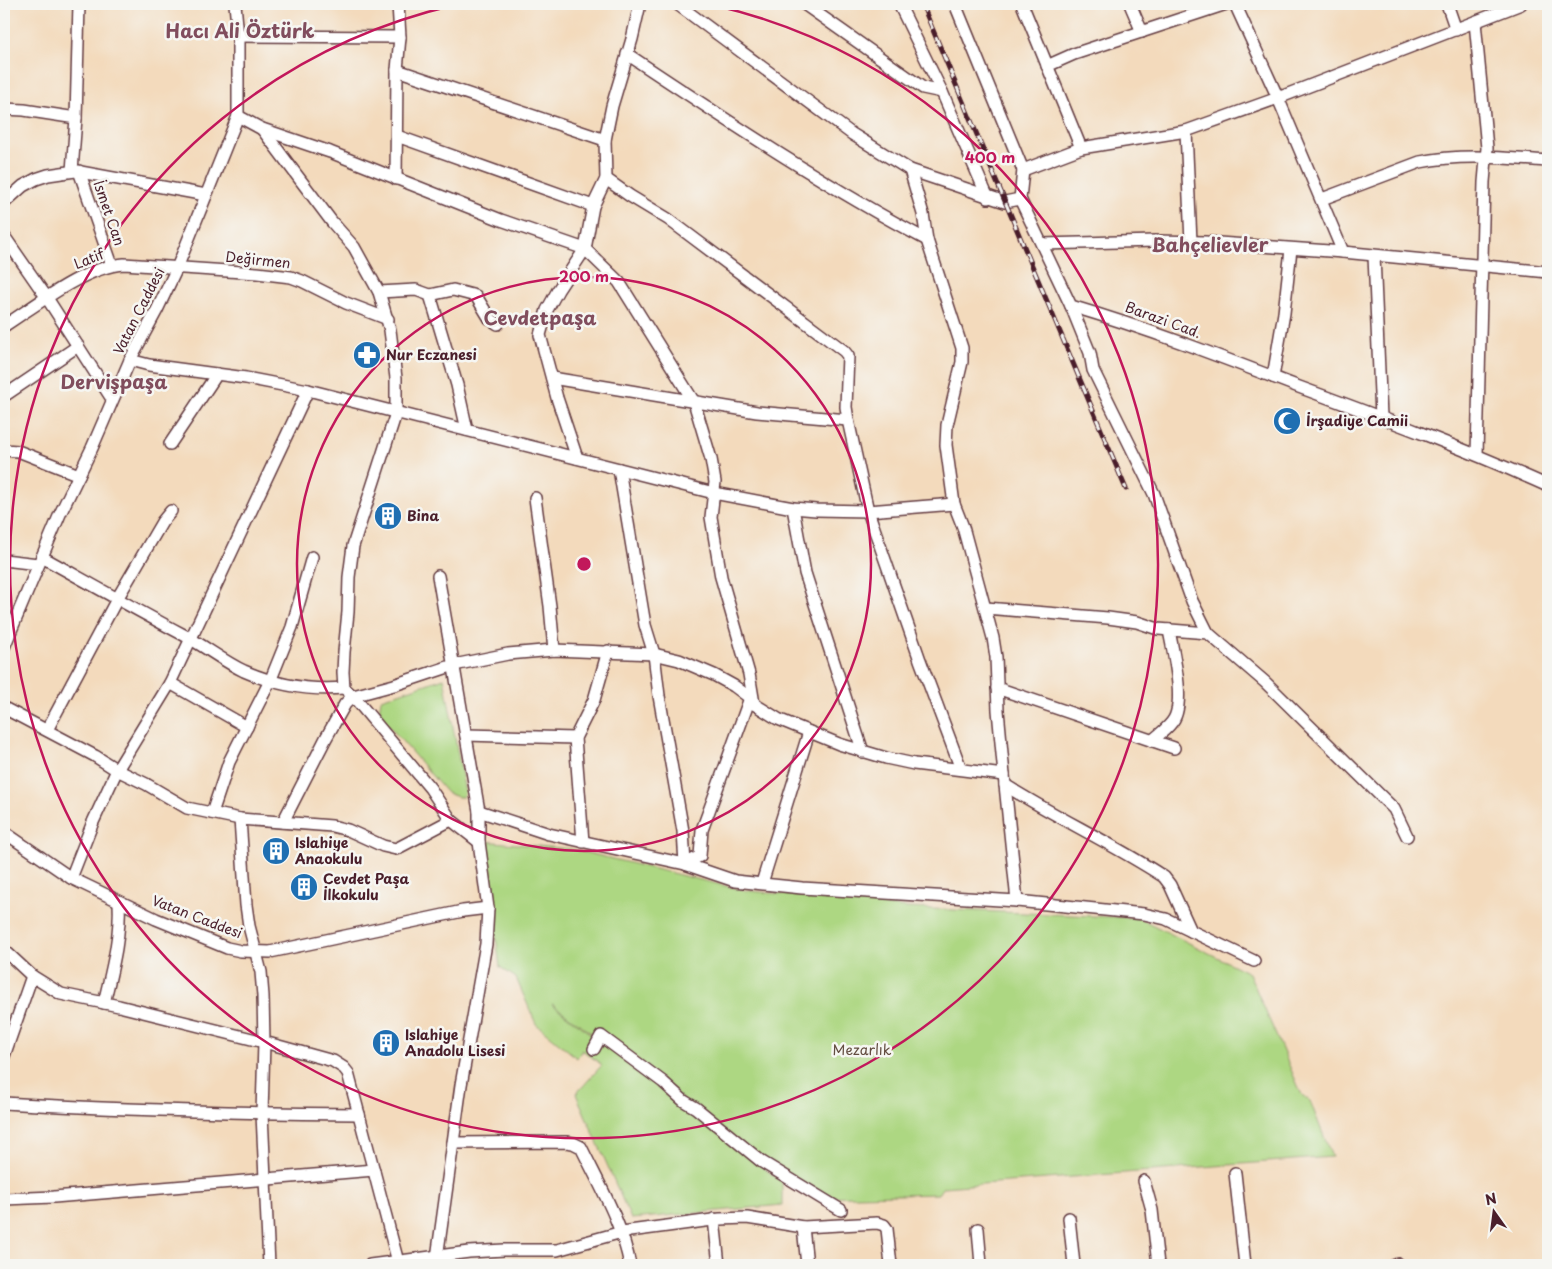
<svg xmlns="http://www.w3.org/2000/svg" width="1552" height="1269" font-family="'Playpen Sans',sans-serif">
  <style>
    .green { fill: #add782; stroke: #7c7b56 }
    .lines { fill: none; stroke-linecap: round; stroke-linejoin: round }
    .minor-casing { stroke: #633b41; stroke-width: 14 }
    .minor { stroke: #fff; stroke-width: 11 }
    .rail-casing { stroke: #4a1f2b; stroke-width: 5 }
    .rail { stroke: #f6f6f2; stroke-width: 3; stroke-dasharray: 9; stroke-linecap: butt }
    .ring { fill: none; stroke: #c2185b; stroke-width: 2.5 }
    .labels { text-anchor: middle; stroke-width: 5; stroke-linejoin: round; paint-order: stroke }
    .street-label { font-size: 14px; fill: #4a1f2b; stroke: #f6f6f2 }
    .poi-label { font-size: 14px; font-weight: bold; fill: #4a1f2b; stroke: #f6f6f2; text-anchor: start }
    .park-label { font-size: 14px; fill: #634d41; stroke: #f6f6f2 }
    .district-label { font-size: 19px; font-weight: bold; fill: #814d5d; stroke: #f6f6f2 }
    .centre { fill: #c2185b; stroke: #f6f6f2; stroke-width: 2.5 }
    .ring-label { font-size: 15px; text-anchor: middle; font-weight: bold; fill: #c2185b; stroke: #f6f6f2; stroke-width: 5; stroke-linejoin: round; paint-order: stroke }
  </style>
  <rect width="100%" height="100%" fill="#f6f6f2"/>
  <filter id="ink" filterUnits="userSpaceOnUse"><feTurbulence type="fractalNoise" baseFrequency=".02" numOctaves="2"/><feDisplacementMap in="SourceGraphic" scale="10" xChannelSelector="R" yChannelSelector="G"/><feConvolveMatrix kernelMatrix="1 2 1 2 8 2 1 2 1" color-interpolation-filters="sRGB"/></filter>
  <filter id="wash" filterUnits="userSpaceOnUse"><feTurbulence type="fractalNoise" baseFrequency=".0096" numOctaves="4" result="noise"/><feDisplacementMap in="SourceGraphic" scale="20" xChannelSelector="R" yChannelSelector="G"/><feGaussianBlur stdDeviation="1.12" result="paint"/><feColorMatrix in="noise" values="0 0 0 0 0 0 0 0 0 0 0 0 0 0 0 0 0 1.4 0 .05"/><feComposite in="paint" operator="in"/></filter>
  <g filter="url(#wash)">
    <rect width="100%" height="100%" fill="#f3dabc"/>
    <g class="green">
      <polygon points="444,678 465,792 463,797 458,797 447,793 383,719 379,712 381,699"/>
      <polygon points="483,841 571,849 743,890 908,908 1139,918 1249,973 1302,1095 1310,1101 1332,1157 943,1187 938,1194 815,1197 552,1004 782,1182 782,1205 631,1219 576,1094 602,1065 582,1050 577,1058 536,1024 516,978 500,967"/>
    </g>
  </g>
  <g filter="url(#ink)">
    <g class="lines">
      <defs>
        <g id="minor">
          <polyline points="677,4 852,134 910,170 1005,202 1020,199"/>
          <polyline points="804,4 923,88 942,92"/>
          <polyline points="899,4 942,92 988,198"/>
          <path d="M 955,4 L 1023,170 L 1020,199 L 1071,306 C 1149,329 1224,358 1299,387 C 1383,418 1466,449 1548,486"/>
          <polyline points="1022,4 1081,148"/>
          <polyline points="1130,4 1142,32"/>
          <polyline points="1235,4 1278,98 1343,252 1548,272"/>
          <polyline points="1447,4 1456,30"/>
          <polyline points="1475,22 1487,148 1484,182 1477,454"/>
          <polyline points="238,36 400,37"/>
          <path d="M 627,54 C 725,119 823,185 927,240"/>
          <polyline points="1047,66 1074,54 1226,4"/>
          <polyline points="397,70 605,140"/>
          <polyline points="4,109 24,110 76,118"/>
          <polyline points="238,116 262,129 330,152 501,220 585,249 619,282 694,402 711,459 715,482 711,517 721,577 749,674 754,704"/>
          <polyline points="262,129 332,222 354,247 379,292 390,330 396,378 396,413 353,546 349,577 348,612 344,652 343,672 344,688 353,696 430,788 451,820 479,842"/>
          <polyline points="1186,131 1191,242"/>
          <polyline points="397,136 593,206"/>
          <polyline points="910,170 923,214 927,240 962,348 962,362 947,425 946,445 954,504 963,527 993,638 996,657 998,710 1004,775 1017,901"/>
          <polyline points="1023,170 1081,148 1186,131 1278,98 1521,4"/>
          <polyline points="72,171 76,118 79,4"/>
          <polyline points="79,171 112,265"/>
          <polyline points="396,179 397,70 400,37 398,4"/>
          <polyline points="606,179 630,196 668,219 844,351 848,356 846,407 848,420 868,511 920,660 961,769"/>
          <path d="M 1322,199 L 1420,162 C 1463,153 1505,158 1548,161"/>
          <polyline points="4,203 23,186 36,179 48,175 75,171 206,195"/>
          <polyline points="4,236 47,298 112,399"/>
          <polyline points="1043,244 1155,241 1205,242 1343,252"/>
          <polyline points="1374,256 1381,417"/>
          <polyline points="379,292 416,290 430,295"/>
          <polyline points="1071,306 1090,353 1093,370 1154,494 1192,601 1208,633"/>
          <path d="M 4,326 C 38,304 84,267 124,264 L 257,273 L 291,277 L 302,281 L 346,303 L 388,319"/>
          <polyline points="130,360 149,365 246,378 308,390 714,493 793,508 816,510 868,511 954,504"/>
          <polyline points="1273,377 1284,313 1291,249"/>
          <polyline points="552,378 757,412 848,420"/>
          <polyline points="4,396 78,346"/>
          <polyline points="467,430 457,385 430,295 453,290 476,296 490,319 498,324"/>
          <polyline points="170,444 217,374"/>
          <polyline points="4,450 18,451 79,475"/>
          <polyline points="577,458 557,398 540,335 547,310 558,290 585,249 593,206 606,179 605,140 612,106 632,39 640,4"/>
          <polyline points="619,469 645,625 654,654 659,696 683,831 685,864 700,856 702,830 750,698"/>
          <polyline points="535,498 550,606 554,650"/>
          <polyline points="793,508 805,573 863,752"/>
          <path d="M 42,557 C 89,583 135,609 182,634 C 203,645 223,661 244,671 C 276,685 310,691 344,688"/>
          <polyline points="4,560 38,564"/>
          <polyline points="986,608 1108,618 1137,622 1158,629 1208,633 1265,682 1394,809 1407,836"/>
          <polyline points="4,647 60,514 92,448 130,360 157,310 177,268 238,116 238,36 235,4"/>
          <polyline points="170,683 247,727"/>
          <polyline points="997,688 1174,748"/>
          <polyline points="4,708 95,756 117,770 146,784 187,808 240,819 332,826 348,830 383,846 396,849 451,820"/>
          <polyline points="47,730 117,599 162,522 171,511"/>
          <polyline points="466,735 575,738"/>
          <path d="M 1152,741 C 1159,734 1169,728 1174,719 C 1185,699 1173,653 1169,630"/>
          <path d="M 1005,785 C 1057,818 1112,843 1164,877 L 1170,885 L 1191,931"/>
          <polyline points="479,811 549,834 685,864 735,881 802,888 1017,901 1144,914 1166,919 1254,961"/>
          <polyline points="212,813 229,762 271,679 292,627 312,557"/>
          <polyline points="240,819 246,905 249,926 261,972 263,996 264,1042 262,1114 269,1265"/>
          <polyline points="283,822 326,738 345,704 353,696 394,685 454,665 508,654 554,650 654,654 679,660 714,675 734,686 750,698 754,704 778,719 839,744 886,758 914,764 1004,775"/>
          <polyline points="4,832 71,878 156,919 227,948 241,951 270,952 463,911 488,908"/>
          <polyline points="583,842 575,738 594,700 608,651"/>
          <polyline points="71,878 93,822 117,770 170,683 308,390"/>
          <polyline points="762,883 809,732"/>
          <polyline points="4,950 32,976 61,994 119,1006 264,1042 333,1061 344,1068 348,1073 398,1262"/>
          <path d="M 104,1003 C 112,969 121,936 119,902"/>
          <polyline points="594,1049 601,1036 663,1082 684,1101 696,1108 762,1162 841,1210"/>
          <polyline points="4,1056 32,976"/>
          <path d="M 4,1103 C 122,1110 240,1113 359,1114"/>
          <path d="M 453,1143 L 566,1142 L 573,1143 L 581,1147 C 600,1186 622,1223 630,1265"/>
          <polyline points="1235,1173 1245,1265"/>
          <polyline points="1144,1181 1152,1210 1158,1265"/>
          <polyline points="4,1199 54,1197 374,1170"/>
          <polyline points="1069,1218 1074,1265"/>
          <polyline points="714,1219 719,1265"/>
          <polyline points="803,1227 807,1265"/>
          <polyline points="978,1229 981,1265"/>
          <polyline points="370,1265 469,1252 504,1250 557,1250 622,1232 720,1219 747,1218 803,1227 877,1223 884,1225 887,1229 891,1265"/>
          <polyline points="436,1265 461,1085 486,944 488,908 479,842 479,811 438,576"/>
          <polyline points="1395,1265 1398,1264 1399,1265"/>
        </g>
      </defs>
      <use href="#minor" class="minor-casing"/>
      <use href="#minor" class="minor"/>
      <defs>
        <polyline id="rail" points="922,4 1126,489"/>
      </defs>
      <use href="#rail" class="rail-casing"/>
      <use href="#rail" class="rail"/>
    </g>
  </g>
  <g class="ring">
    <circle cx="584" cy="564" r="287"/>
    <path d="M713 5A574 574 0 1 1 455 5"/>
  </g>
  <defs>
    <symbol id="pharmacy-disc" viewBox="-11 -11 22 22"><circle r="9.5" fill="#1f6fb2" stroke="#f6f6f2"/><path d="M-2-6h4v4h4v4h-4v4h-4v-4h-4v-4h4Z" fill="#fff"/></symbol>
    <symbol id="mosque-disc" viewBox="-11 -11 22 22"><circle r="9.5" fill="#1f6fb2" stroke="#f6f6f2"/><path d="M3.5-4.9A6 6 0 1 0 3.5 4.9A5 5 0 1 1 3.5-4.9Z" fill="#fff"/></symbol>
    <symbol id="building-disc" viewBox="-11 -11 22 22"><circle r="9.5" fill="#1f6fb2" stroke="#f6f6f2"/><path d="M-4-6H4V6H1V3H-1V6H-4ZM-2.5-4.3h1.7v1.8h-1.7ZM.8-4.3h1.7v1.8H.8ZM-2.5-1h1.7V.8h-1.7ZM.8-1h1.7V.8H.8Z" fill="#fff"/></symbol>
  </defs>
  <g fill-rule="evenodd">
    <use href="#pharmacy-disc" x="351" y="339" width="32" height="32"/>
    <use href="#mosque-disc" x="1271" y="405" width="32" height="32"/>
    <use href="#building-disc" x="372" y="500" width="32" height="32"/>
    <use href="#building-disc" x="260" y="835" width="32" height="32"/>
    <use href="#building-disc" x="288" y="871" width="32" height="32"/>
    <use href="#building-disc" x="370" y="1027" width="32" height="32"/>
  </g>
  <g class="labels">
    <g class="street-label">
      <text transform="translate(109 213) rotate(71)" y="5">İsmet Can</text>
      <text transform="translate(89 259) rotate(-22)" y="5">Latif</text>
      <text transform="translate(258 260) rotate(6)" y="5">Değirmen</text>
      <text transform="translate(139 311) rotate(-63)" y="5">Vatan Caddesi</text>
      <text transform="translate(1163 320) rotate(20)" y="5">Barazi Cad.</text>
      <text transform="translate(197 917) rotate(21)" y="5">Vatan Caddesi</text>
    </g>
    <g class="poi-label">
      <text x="386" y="360">Nur Eczanesi</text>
      <text x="1306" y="426">İrşadiye Camii</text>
      <text x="407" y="521">Bina</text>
      <text x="295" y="848">Islahiye<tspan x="295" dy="16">Anaokulu</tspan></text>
      <text x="323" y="884">Cevdet Paşa<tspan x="323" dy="16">İlkokulu</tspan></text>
      <text x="405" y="1040">Islahiye<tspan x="405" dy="16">Anadolu Lisesi</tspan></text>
    </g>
    <g class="park-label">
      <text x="862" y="1055">Mezarlık</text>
    </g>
    <g class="district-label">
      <text x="240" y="38">Hacı Ali Öztürk</text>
      <text x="1210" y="252">Bahçelievler</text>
      <text x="540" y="325">Cevdetpaşa</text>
      <text x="114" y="389">Dervişpaşa</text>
    </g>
  </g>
  <circle cx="584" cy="564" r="8" class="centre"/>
  <g class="ring-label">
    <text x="990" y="163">400 m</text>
    <text x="584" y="282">200 m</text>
  </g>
  <rect width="1552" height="1269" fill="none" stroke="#f6f6f2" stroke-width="20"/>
  <g transform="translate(1494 1212) rotate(346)" stroke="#f6f6f2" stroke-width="4" paint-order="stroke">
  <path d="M0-4L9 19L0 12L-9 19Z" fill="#4a1f2b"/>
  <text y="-8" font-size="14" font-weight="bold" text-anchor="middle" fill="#4a1f2b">N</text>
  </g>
</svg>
